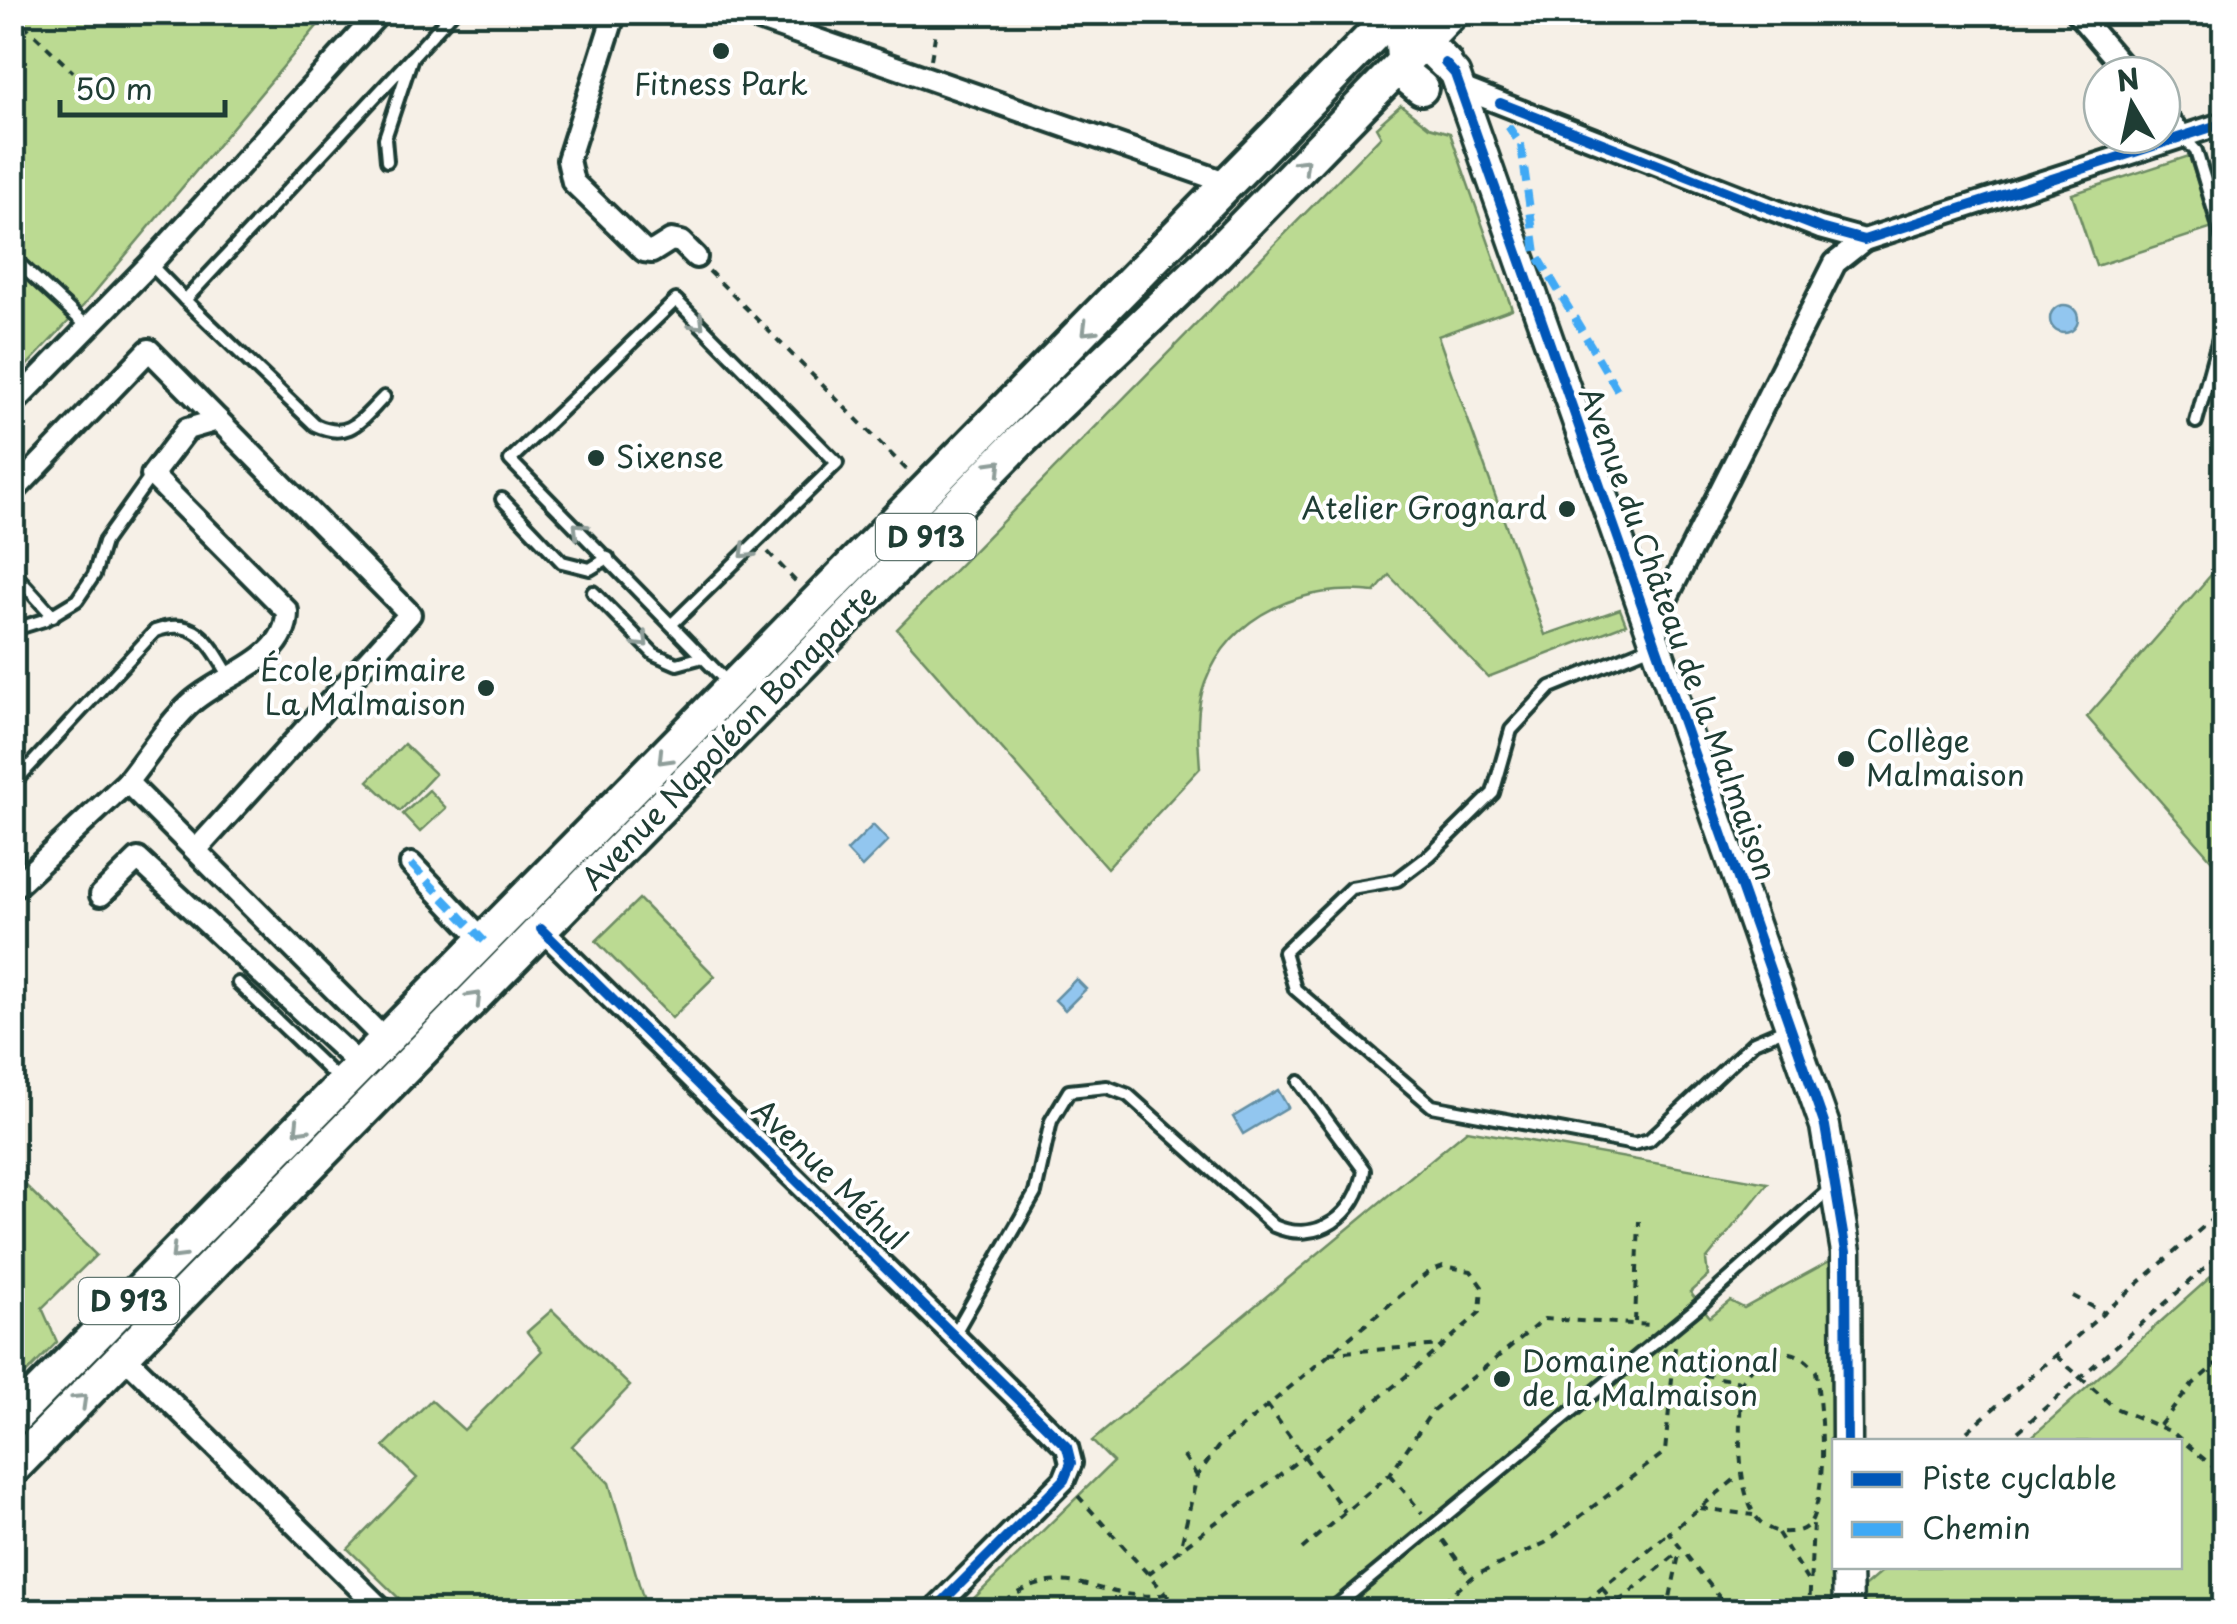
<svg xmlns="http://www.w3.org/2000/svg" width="2237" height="1624" font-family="'Playpen Sans',sans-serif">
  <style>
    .green { fill: #bbda92; stroke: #6d8c63; stroke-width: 2.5 }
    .water { fill: #92c6ef; stroke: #648fa4; stroke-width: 2.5 }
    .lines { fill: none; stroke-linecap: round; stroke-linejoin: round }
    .lane-casing { stroke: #1f3d34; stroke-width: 18 }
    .street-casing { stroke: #1f3d34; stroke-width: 28 }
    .secondary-casing { stroke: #1f3d34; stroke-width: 35 }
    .primary-casing { stroke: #1f3d34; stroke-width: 40 }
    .path { stroke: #1f3d34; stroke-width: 4; stroke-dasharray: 8 8; stroke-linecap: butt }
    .lane { stroke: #fff; stroke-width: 10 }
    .street { stroke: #fff; stroke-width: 20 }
    .secondary { stroke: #fff; stroke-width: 28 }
    .primary { stroke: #fff; stroke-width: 32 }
    .quiet { stroke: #3fa9f5; stroke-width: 8; stroke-dasharray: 15 8; stroke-linecap: butt }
    .cycleway-casing { stroke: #fff; stroke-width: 16 }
    .cycleway { stroke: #0057b8; stroke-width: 10 }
    .oneway { stroke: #8f9e9a }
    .poi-dot { fill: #1f3d34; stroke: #fff; stroke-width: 4 }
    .labels { text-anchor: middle; stroke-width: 8; stroke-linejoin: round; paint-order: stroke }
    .shield { fill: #fff; stroke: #627771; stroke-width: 2.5 }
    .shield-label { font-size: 28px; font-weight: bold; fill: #1f3d34 }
    .poi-label { font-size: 30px; fill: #1f3d34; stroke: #fff; text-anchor: start }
    .street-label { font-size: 30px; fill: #1f3d34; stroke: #fff }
  </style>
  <rect width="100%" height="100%" fill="#f6f0e7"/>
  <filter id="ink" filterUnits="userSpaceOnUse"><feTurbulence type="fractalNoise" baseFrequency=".01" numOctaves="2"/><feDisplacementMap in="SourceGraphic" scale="20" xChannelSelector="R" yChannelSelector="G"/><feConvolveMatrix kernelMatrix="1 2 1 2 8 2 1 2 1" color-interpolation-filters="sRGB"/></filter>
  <g filter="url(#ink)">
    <g class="green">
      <polygon points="13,13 328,13 84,305 13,380"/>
      <path d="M 1401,105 L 1429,127 L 1450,133 L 1512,309 L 1438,336 L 1545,635 L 1620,609 L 1626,624 L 1488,677 L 1389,575 L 1375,592 C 1306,583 1231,613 1205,683 C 1195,709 1198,740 1200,768 L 1107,868 L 897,629 L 1381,136 L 1376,127 Z"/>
      <polygon points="2189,156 2213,228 2096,266 2072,194"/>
      <polygon points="2224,560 2224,874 2087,717"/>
      <polygon points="404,744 435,774 400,811 368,781"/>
      <polygon points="429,790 446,808 420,832 403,814"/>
      <polygon points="639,899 715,976 672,1018 596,941"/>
      <polygon points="1467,1130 1768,1183 1706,1260 1708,1276 1690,1292 1710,1317 1730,1301 1744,1308 1837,1257 1836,1611 960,1612 1113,1462 1092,1441"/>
      <polygon points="13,1173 96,1255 42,1308 57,1342 13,1387"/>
      <polygon points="2224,1265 2224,1611 1861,1611 1858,1592 1887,1567 2180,1566 2180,1442 2027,1441"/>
      <polygon points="552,1310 630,1386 572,1446 609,1483 647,1611 412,1611 348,1549 417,1478 384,1446 431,1400 464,1430 542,1351 527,1332"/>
    </g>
    <g class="water">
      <circle cx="2064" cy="319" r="14"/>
      <polygon points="873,825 888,841 862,867 847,851"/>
      <polygon points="1076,979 1086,989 1065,1010 1055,1000"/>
      <polygon points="1278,1090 1288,1107 1243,1134 1233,1117"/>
    </g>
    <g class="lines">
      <defs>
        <g id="lane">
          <polyline points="412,57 453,12"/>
          <polyline points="2183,137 2196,151 2224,244"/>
          <polyline points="12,257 88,327"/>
          <polyline points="150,264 185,300"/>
          <path d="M 384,397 C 360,421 349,441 315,425 L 185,300 L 412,57 L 385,138 L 387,161"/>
          <polyline points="2196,422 2224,320"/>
          <polyline points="502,499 562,562 590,569 608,558"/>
          <polyline points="12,571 53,616"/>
          <polyline points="593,592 654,654 677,664 703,657"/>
          <polyline points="672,624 837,463 676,300 510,460 728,683"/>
          <polyline points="12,630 44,620 77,600 94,575 104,542 151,476"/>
          <polyline points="1654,645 1551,687 1511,730 1493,793 1430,855 1397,880 1351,888 1284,952 1295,989 1432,1106 1634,1144 1649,1140 1754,1042 1789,1027"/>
          <path d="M 12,785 L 155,631 C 197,615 211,645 230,677"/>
          <polyline points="12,812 18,881"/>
          <polyline points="238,983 338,1079"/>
          <path d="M 955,1333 L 1035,1193 L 1051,1121 L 1069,1091 L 1107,1087 L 1128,1095 L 1274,1226 C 1317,1245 1358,1215 1364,1170 L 1299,1082"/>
          <polyline points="1329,1612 1700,1305 1832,1187"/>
        </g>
        <g id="street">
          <polyline points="615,12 568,160 573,182 644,251 652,252 671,240 681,242 696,257"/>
          <polyline points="738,12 1228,183"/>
          <polyline points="2076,12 2130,75"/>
          <polyline points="1459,87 1820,228 1864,240 2224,123"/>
          <polyline points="2162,113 2183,137"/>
          <polyline points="12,405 150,264 380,12"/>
          <polyline points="12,493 149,350 410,614 196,850"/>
          <polyline points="1649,633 1835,263 1864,240"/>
          <path d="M 127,782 C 148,756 167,725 191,703 C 222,674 288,661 287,611 L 152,475 L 187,429 L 218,420"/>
          <polyline points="411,864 484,941"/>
          <polyline points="12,883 18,884 127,782 385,1040"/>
          <polyline points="101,895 138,859 361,1066"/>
          <polyline points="541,929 1067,1447 1071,1463 1064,1480 932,1612"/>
          <polyline points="125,1357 384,1612"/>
        </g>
        <g id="secondary">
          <polyline points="1445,63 1455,74 1825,1126 1846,1252 1847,1442"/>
          <polyline points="1847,1566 1848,1612"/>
        </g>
        <g id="primary">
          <polyline points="1409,27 1445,63"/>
          <polyline points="1402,44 1404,74 1421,88"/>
          <polyline points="12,1420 1396,12"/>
          <polyline points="12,1469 1018,443 1211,259 1452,12"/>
        </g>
      </defs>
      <use href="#lane" class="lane-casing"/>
      <use href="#street" class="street-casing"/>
      <use href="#secondary" class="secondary-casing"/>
      <use href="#primary" class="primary-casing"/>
      <g class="path">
        <polyline points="12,13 73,72"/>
        <polyline points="931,59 936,31"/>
        <polyline points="709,271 907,470"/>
        <polyline points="768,552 799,585"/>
        <polyline points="2073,1296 2106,1314"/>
        <polyline points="1635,1322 1639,1221"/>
        <polyline points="1329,1353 1444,1345"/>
        <polyline points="2056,1356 2115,1408 2172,1432 2224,1476"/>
        <path d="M 1672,1369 L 1741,1382 C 1741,1422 1728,1537 1789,1532 C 1800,1532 1809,1528 1813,1517 C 1828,1474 1821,1416 1816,1371 C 1791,1339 1760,1351 1741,1382"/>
        <polyline points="1267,1405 1345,1512"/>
        <polyline points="2160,1425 2192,1385 2224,1357"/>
        <polyline points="1955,1442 2224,1209"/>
        <polyline points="2006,1442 2224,1252"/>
        <polyline points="1184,1456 1197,1476"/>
        <polyline points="1390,1474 1422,1513"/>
        <polyline points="1078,1496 1182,1612"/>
        <polyline points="1700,1508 1753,1515"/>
        <polyline points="1778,1533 1807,1580"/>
        <polyline points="1443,1540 1470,1577"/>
        <polyline points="1302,1549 1390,1474 1433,1410 1544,1319 1651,1325"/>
        <path d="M 1148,1574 C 1259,1488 1377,1407 1480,1312 L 1482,1287 L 1471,1271 L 1443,1266 L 1430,1271 L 1218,1447 L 1197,1476 L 1180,1550"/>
        <polyline points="1602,1588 1621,1612"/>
        <path d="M 992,1612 C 1066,1548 1094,1606 1167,1594"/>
        <polyline points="1431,1612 1474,1576 1545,1543 1665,1452 1675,1347"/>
        <polyline points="1573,1612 1669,1533"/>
        <polyline points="1606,1612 1680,1551"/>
        <polyline points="1667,1612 1680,1550"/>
        <polyline points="1714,1612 1724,1603"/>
        <polyline points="1731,1612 1669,1533 1740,1475"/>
        <polyline points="1809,1612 1813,1522"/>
      </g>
      <use href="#lane" class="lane"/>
      <use href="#street" class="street"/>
      <use href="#secondary" class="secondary"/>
      <use href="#primary" class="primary"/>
      <g class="quiet">
        <polyline points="1508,126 1521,145 1536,253 1619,393"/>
        <polyline points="411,864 484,941"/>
      </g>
      <defs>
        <g id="cycleway">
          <polyline points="1445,63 1455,74 1825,1126 1846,1252 1847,1442"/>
          <polyline points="1500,103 1820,228 1864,240 2224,123"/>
          <polyline points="541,929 1067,1447 1071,1463 1064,1480 932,1612"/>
        </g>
      </defs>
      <use href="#cycleway" class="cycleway-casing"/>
      <use href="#cycleway" class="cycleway"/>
    </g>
    <defs><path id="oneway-chevron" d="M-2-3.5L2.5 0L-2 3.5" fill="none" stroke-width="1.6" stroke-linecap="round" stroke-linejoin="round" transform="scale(2.5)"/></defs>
    <g class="oneway">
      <use href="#oneway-chevron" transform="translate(1303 165) rotate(-45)"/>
      <use href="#oneway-chevron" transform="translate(698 323) rotate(45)"/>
      <use href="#oneway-chevron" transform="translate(1088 329) rotate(135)"/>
      <use href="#oneway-chevron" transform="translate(996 466) rotate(-46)"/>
      <use href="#oneway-chevron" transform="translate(579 529) rotate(-135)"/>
      <use href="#oneway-chevron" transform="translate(746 552) rotate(136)"/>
      <use href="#oneway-chevron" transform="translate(642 641) rotate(45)"/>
      <use href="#oneway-chevron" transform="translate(664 758) rotate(134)"/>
      <use href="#oneway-chevron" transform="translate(475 998) rotate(-46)"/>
      <use href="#oneway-chevron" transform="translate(300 1128) rotate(134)"/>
      <use href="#oneway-chevron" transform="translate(177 1253) rotate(135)"/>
      <use href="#oneway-chevron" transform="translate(81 1400) rotate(-44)"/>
    </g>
  </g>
  <g class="poi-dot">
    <circle cx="721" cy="51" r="10"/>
    <circle cx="596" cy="458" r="10"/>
    <circle cx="1567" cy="509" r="10"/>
    <circle cx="486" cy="688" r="10"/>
    <circle cx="1846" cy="759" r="10"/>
    <circle cx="1502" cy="1379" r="10"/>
  </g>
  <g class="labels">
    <g class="shield">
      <rect x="876" y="514" width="100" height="46" rx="8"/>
      <rect x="79" y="1278" width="100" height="46" rx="8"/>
    </g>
    <g class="shield-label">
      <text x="926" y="547">D 913</text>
      <text x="129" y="1311">D 913</text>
    </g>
    <g class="poi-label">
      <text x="721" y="95" text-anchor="middle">Fitness Park</text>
      <text x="616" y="468">Sixense</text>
      <text x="1547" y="519" text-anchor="end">Atelier Grognard</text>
      <text x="466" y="681" text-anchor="end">École primaire<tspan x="466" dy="34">La Malmaison</tspan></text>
      <text x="1866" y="752">Collège<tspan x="1866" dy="34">Malmaison</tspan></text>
      <text x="1522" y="1372">Domaine national<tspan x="1522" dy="34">de la Malmaison</tspan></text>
    </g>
    <g class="street-label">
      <text transform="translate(1677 634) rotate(70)" y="10">Avenue du Château de la Malmaison</text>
      <text transform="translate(730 738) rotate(-46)" y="10">Avenue Napoléon Bonaparte</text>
      <text transform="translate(829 1175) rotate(44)" y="10">Avenue Méhul</text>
    </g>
  </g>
  <rect width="2237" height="1624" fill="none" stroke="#fff" stroke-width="50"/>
  <rect x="25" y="25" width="2187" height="1574" fill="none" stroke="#1f3d34" stroke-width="4" filter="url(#ink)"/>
  <rect x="1832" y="1439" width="350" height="130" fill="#ffffff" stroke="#a5b1ae" stroke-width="2.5"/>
  <rect x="1852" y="1472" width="50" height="15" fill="#0057b8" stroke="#a5b1ae" stroke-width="2.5"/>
  <text x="1922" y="1489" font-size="30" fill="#1f3d34">Piste cyclable</text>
  <rect x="1852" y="1522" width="50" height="15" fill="#3fa9f5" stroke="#a5b1ae" stroke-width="2.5"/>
  <text x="1922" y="1539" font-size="30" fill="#1f3d34">Chemin</text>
  <g transform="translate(2132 105) rotate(351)"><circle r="48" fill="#ffffff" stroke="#a5b1ae" stroke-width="2.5"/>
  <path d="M0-8L18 38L0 25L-18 38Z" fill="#1f3d34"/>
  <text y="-15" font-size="28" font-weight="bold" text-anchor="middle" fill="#1f3d34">N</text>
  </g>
  <path d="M60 100v15h165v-15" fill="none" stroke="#1f3d34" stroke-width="5"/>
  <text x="75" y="100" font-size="30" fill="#1f3d34" stroke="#ffffff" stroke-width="8" paint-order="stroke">50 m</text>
</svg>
